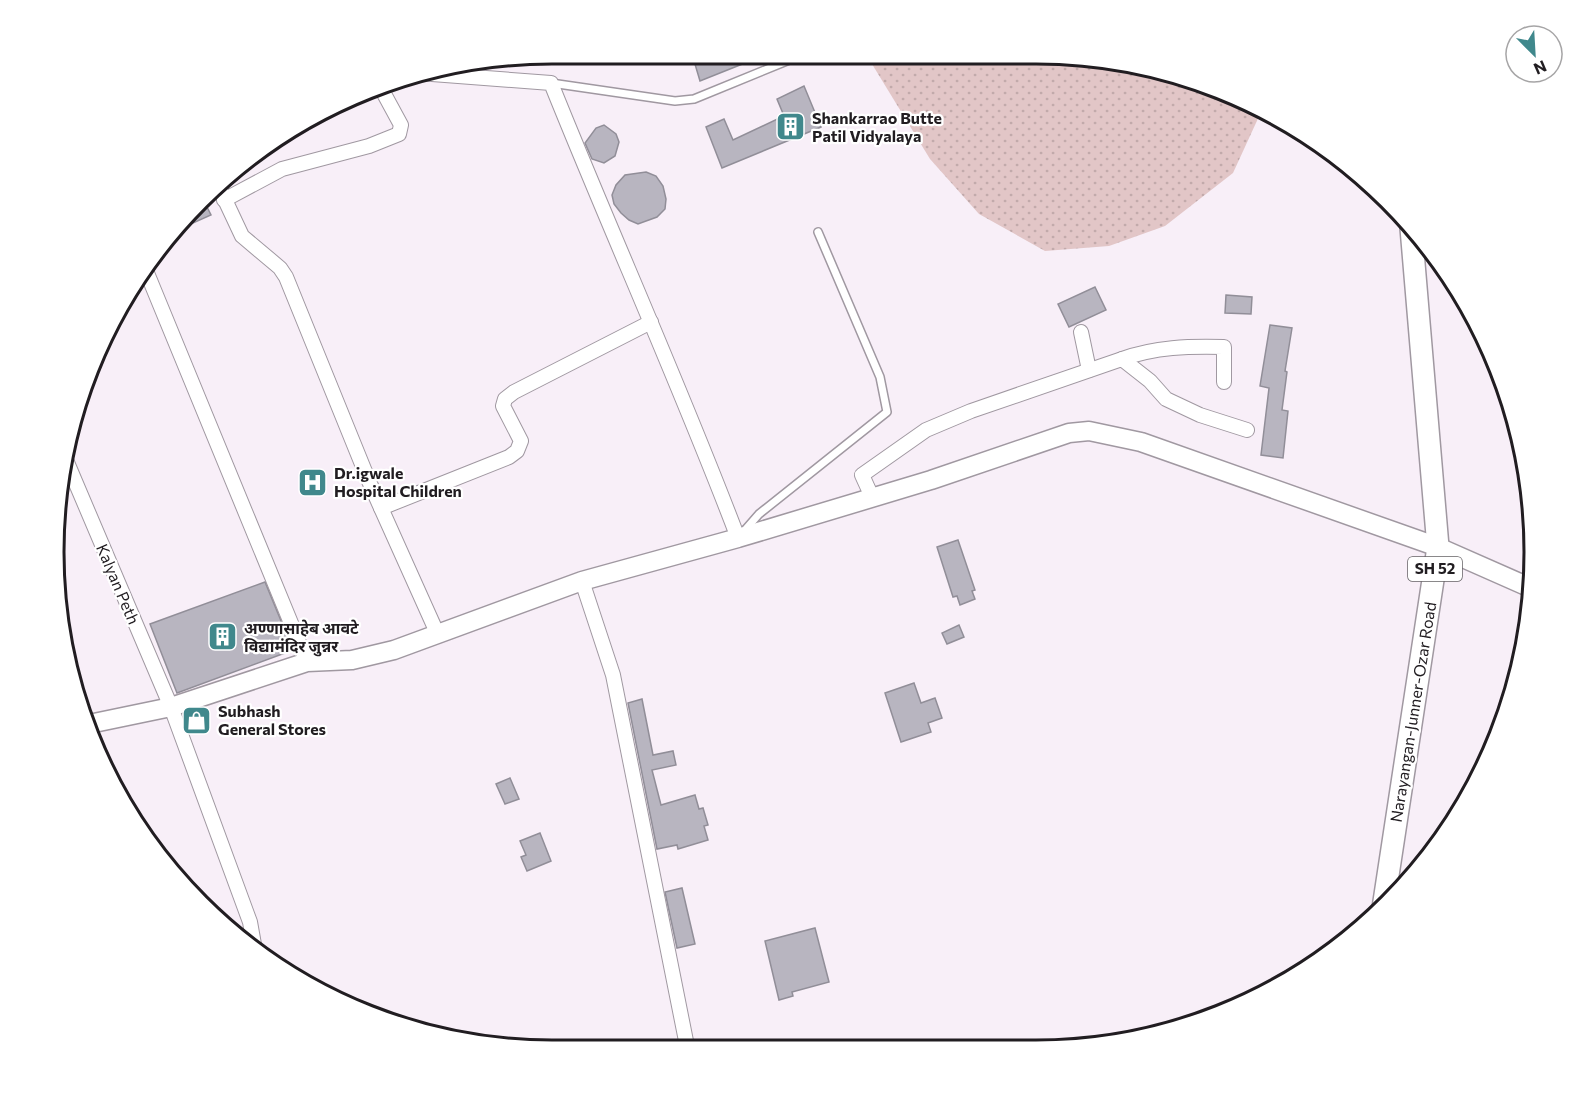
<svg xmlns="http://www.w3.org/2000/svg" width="1588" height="1105" font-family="Commissioner,'Noto Sans Devanagari',sans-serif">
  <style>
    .grass { fill: url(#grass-dots) }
    .building { fill: #b8b5c0; stroke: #918e98; stroke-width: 1.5 }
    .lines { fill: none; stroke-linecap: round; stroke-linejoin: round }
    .lane-casing { stroke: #a098a1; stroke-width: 10 }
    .street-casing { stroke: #a098a1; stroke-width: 16 }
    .secondary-casing { stroke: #a098a1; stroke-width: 21 }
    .primary-casing { stroke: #a098a1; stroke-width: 24 }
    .lane { stroke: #fff; stroke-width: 7 }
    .street { stroke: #fff; stroke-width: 14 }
    .secondary { stroke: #fff; stroke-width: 18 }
    .primary { stroke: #fff; stroke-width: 21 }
    .labels { text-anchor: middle; stroke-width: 4.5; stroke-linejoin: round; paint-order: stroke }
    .shield { fill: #fff; stroke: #646164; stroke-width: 1.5 }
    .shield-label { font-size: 15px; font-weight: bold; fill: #211d21 }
    .poi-label { font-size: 16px; font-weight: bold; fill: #211d21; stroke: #fff; text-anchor: start }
    .street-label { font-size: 16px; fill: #211d21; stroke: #fff }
    .rim { fill: none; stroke: #211d21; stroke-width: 3 }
  </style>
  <defs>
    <pattern id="grass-dots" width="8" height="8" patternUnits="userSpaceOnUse" patternTransform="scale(1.5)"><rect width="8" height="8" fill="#e2c6c7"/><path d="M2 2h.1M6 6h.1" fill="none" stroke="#c2aaab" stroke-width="1.8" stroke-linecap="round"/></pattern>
  </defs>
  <rect width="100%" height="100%" fill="#f8eff8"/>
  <polygon class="grass" points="869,54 1036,54 1132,64 1261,112 1233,173 1165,226 1109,246 1045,251 979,214 930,159 872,64"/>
  <g class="building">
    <polygon points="692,54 765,54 765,55 700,81"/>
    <polygon points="804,86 821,127 722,168 706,127 724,119 733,140 784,116 777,99"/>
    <polygon points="604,125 616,134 619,142 615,156 604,163 592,159 585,143 596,128"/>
    <polygon points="646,172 656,176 663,186 666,199 665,209 657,217 638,224 629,220 621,213 614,204 612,195 616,185 625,175"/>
    <polygon points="204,201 211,215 173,232 177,224"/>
    <polygon points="1095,287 1106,310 1069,327 1058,304"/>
    <polygon points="1226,295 1252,297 1251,314 1225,313"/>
    <polygon points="1270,325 1292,328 1285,371 1287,372 1282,410 1288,411 1283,458 1261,455 1269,388 1260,386"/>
    <polygon points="958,540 975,590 972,591 975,599 960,605 957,596 953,597 937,547"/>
    <polygon points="265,582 293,650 177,693 150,624"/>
    <polygon points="959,625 964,637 947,644 942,633"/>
    <polygon points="914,683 921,703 935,698 942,718 928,723 931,732 901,742 885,693"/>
    <polygon points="642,699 653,755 673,751 676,765 652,770 661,805 695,795 699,809 703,808 708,825 704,826 708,840 678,849 677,845 657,849 628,703"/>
    <polygon points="510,778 519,799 505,804 496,784"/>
    <polygon points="540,833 551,861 527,871 521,857 526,855 520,841"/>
    <polygon points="682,888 695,944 677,948 665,892"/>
    <polygon points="815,928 829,982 792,992 793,996 779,1000 765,941"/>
  </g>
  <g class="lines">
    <defs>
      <g id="lane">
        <polyline points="551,83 675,101 694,99 804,54"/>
        <polyline points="745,530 759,514 887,412 880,377 818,232"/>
      </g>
      <g id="street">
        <path d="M 419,73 L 551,83 C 612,235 680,385 738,538"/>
        <polyline points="219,187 242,236 280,268 286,277 368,479 438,635"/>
        <polyline points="224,200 282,169 369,146 399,134 401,125 382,90"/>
        <polyline points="147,273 307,662"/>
        <polyline points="1081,332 1089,370"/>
        <path d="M 1122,359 C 1155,347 1189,346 1224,347 L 1224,382"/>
        <polyline points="66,460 171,707 250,922 255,950"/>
        <polyline points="872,497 862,475 926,430 971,411 1122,359 1150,381 1166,399 1200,415 1247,430"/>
        <polyline points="381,508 509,457 517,451 521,441 503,406 505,399 514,392 651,322"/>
        <polyline points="582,581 613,675 688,1051"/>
      </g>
      <polyline id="secondary" points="89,724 171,707 307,662 352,660 394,650 582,581 738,538 931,480 1069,433 1089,431 1141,442 1438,547 1531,588"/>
      <polyline id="primary" points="1383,908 1438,547 1411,228"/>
    </defs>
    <use href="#lane" class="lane-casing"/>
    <use href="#street" class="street-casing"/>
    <use href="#secondary" class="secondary-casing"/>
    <use href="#primary" class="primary-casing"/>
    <use href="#lane" class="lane"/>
    <use href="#street" class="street"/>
    <use href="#secondary" class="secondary"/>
    <use href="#primary" class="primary"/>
  </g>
  <defs>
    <symbol id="building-square" viewBox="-11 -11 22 22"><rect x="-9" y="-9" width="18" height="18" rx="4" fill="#40888c" stroke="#fff"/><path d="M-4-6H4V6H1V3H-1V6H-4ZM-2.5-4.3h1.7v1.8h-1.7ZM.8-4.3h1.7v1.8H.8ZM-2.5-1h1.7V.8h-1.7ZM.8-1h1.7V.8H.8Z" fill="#fff"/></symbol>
    <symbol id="hospital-square" viewBox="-11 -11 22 22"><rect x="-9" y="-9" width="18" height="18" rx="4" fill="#40888c" stroke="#fff"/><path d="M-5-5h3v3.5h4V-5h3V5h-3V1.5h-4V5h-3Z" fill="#fff"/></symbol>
    <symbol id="shop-square" viewBox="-11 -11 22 22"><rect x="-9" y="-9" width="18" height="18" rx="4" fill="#40888c" stroke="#fff"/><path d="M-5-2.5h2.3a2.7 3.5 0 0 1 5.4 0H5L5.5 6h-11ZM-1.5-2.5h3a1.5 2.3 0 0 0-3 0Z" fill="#fff"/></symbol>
  </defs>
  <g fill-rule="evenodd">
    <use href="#building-square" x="774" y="110" width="33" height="33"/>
    <use href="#hospital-square" x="296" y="466" width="33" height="33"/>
    <use href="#building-square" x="206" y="620" width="33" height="33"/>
    <use href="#shop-square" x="180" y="704" width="33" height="33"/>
  </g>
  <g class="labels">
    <rect class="shield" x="1408" y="557" width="54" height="24" rx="4.5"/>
    <g class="shield-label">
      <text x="1435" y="574">SH 52</text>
    </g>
    <g class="poi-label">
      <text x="812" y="124">Shankarrao Butte<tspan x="812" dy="18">Patil Vidyalaya</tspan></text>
      <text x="334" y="479">Dr.igwale<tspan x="334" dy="18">Hospital Children</tspan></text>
      <text x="244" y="634">अण्णासाहेब आवटे<tspan x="244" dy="18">विद्यामंदिर जुन्नर</tspan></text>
      <text x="218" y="717">Subhash<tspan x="218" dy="18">General Stores</tspan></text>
    </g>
    <g class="street-label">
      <text transform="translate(118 584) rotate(67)" y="6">Kalyan Peth</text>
      <text transform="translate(1413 712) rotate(-81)" y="6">Narayangan-Junner-Ozar Road</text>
    </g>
  </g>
  <path d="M0 0H1588V1105H0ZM552 64H1036A488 488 0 0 1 1524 552V552A488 488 0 0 1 1036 1040H552A488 488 0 0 1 64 552V552A488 488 0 0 1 552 64Z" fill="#fff" fill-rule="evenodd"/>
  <path class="rim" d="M552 64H1036A488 488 0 0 1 1524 552V552A488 488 0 0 1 1036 1040H552A488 488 0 0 1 64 552V552A488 488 0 0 1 552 64Z"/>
  <g transform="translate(1534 54) rotate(156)"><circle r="28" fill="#ffffff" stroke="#a6a5a6" stroke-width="1.5"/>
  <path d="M0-4.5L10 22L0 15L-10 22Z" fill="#40888c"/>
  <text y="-9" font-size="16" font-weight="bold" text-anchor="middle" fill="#211d21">N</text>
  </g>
</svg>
